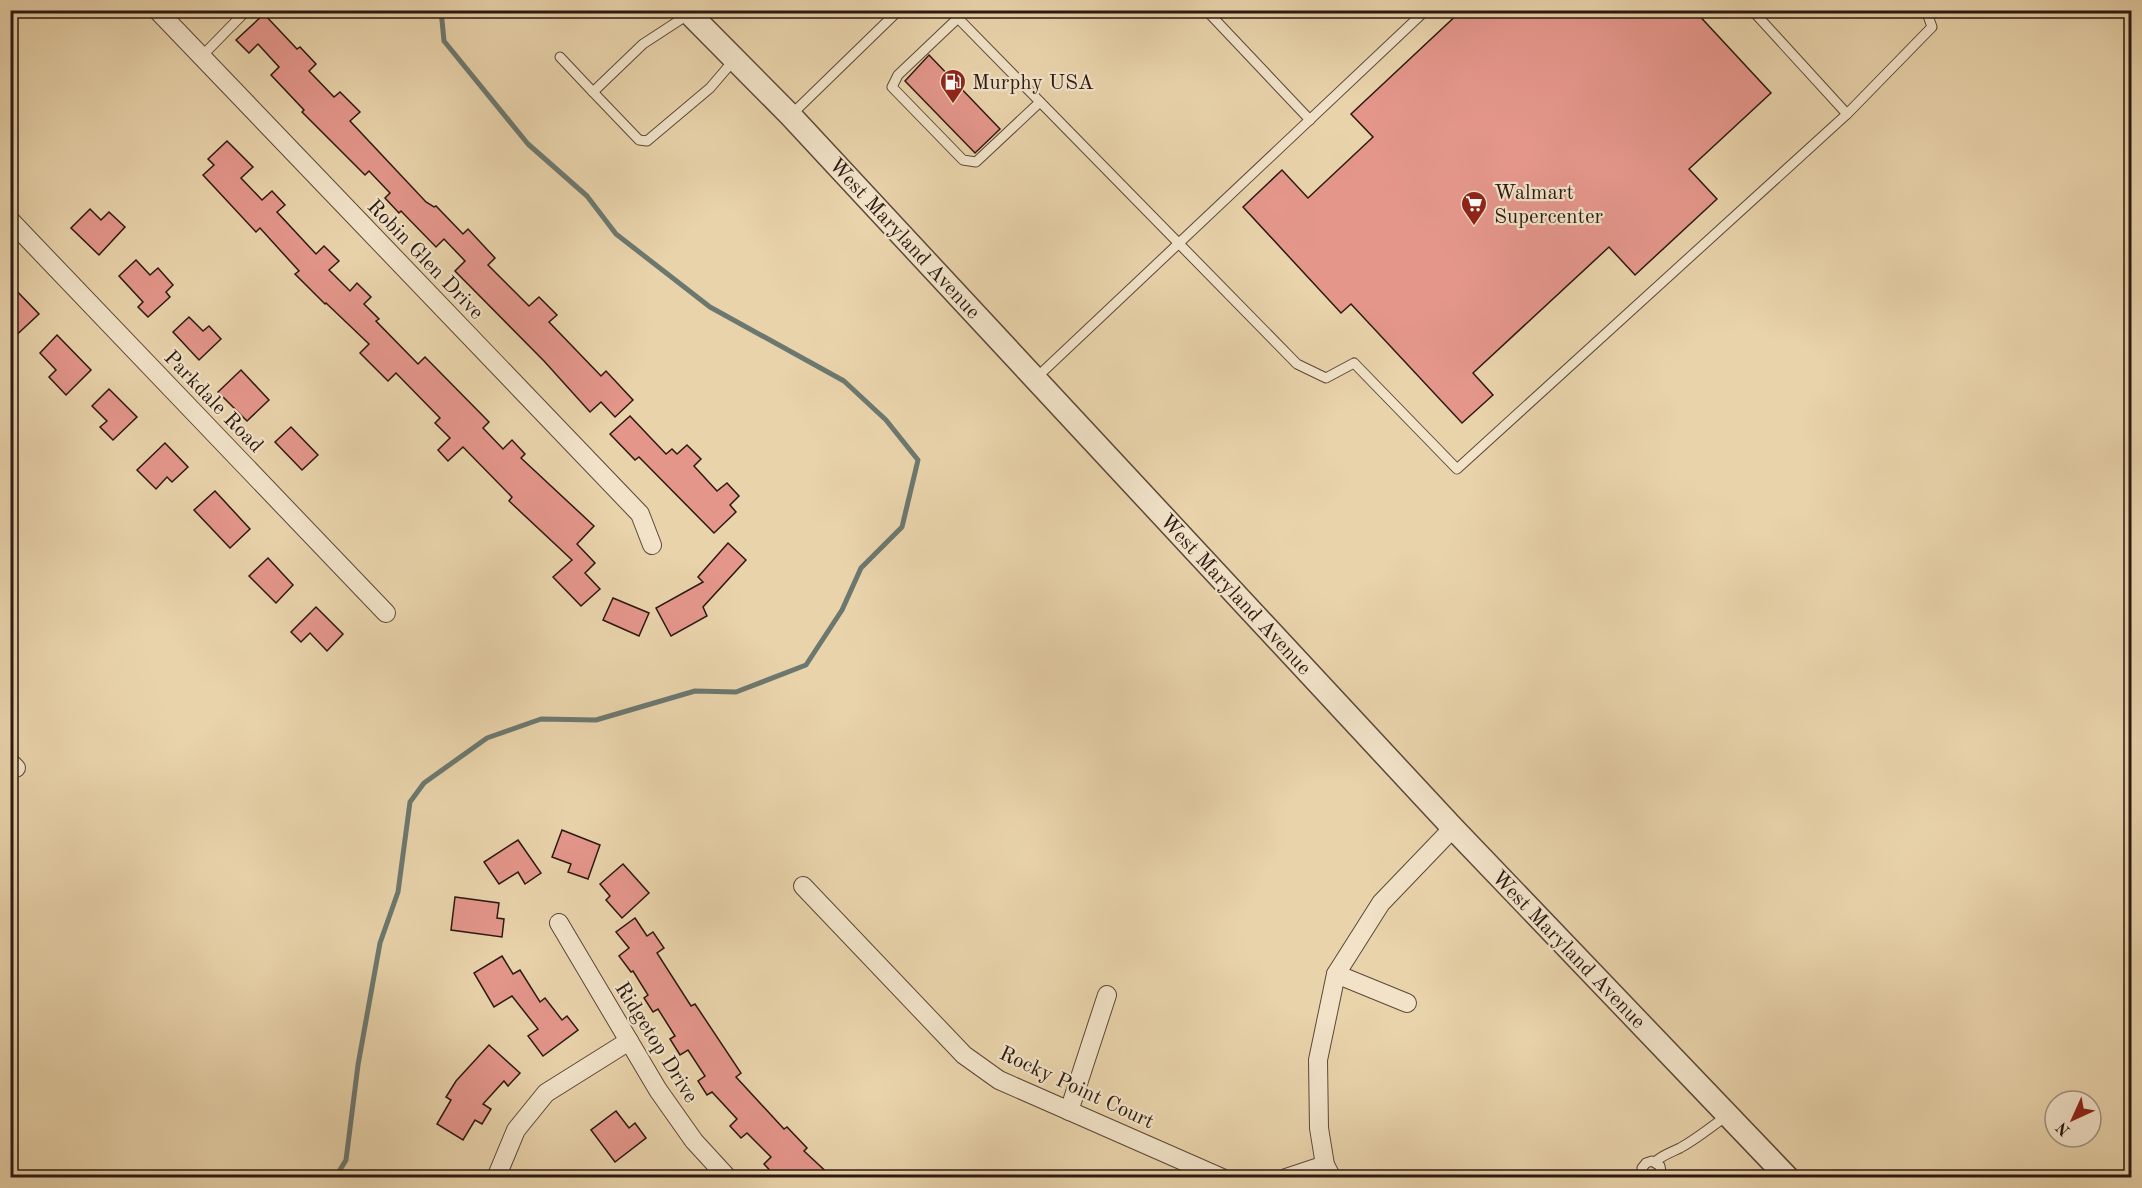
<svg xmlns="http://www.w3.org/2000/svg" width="2142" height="1188" font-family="'Old Standard TT',serif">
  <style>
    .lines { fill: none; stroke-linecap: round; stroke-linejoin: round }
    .stream { stroke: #6c786f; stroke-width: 5 }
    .building { fill: #e4968b; stroke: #2c1911; stroke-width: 1.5 }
    .service-casing { stroke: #5b4838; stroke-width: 11 }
    .minor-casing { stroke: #5b4838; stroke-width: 20 }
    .tertiary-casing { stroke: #5b4838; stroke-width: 25 }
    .service { stroke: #f1e2c8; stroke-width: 9 }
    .minor { stroke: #f1e2c8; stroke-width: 18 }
    .tertiary { stroke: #f1e2c8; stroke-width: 22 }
    .labels { text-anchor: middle; stroke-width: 4.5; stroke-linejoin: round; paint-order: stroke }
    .poi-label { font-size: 21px; fill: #2c1911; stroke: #f1e2c8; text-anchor: start }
    .street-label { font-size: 21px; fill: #2c1911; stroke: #f1e2c8 }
  </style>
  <rect width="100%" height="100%" fill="#e9d3ab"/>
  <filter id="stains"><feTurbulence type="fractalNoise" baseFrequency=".00333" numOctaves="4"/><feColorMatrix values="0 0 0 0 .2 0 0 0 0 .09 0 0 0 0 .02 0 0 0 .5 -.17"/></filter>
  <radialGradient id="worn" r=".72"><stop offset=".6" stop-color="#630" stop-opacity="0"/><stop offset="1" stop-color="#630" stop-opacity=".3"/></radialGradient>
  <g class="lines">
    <polyline class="stream" points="335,1178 346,1160 358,1065 380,943 398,892 410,802 424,783 487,738 541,719 596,720 695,691 736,692 806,665 842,610 861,568 902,527 918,460 886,420 844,381 710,307 616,234 587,196 528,144 444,41 441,10"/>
  </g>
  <g class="building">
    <polygon points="1462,10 1694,10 1771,93 1689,169 1717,199 1635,275 1609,247 1473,373 1493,395 1462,423 1351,304 1341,313 1243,207 1282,170 1308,198 1373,137 1351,114"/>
    <polygon points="264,14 297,49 300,47 316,64 309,71 334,97 340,92 360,112 350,121 426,202 434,207 436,206 463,234 468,229 495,258 488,265 529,306 539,297 557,315 549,322 601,376 606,371 633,400 615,417 601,402 590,412 544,361 455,271 465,261 444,239 436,247 401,211 399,213 385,198 390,193 369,171 365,175 302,112 304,110 271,75 279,67 258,44 249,53 236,40"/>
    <polygon points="929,55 1000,129 975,153 905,81"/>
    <polygon points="227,141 253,167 241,178 262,200 272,191 285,205 277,212 316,254 324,246 339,261 329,270 350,291 357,283 371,297 364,304 379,319 376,321 418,364 425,357 489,422 483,428 503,449 512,440 525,454 521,458 594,526 577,544 595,563 585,573 600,589 581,606 553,577 572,560 509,501 512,497 463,447 448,461 438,450 450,438 435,423 440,418 396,373 388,381 360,353 369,344 326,303 325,304 295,274 299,271 260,228 256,232 203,175 214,165 208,159"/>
    <polygon points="90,209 101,220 109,212 125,227 99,255 71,228"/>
    <polygon points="136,260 150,275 158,268 173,285 166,292 170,297 148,317 138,307 143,302 119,276"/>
    <polygon points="10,284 39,314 10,341"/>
    <polygon points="189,317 203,331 209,326 221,339 199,360 173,332"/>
    <polygon points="57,335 91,370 66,395 49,377 56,370 40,353"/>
    <polygon points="241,370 269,400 247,421 218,392"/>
    <polygon points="109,389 137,417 113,440 100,427 107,421 92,406"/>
    <polygon points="630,416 666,454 672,449 677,454 687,445 701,459 694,466 717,491 727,483 739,496 730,505 736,512 714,533 639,457 635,460 610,434"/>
    <polygon points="291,427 318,455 302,470 275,442"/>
    <polygon points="165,443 188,467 172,482 167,477 156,489 137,470"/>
    <polygon points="215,491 250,529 230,548 194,510"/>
    <polygon points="728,543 746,560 703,607 707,616 671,636 656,608 703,582 698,577"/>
    <polygon points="268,558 293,585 276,603 249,576"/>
    <polygon points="613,598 649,613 639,636 603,620"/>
    <polygon points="316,607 343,634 327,651 310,633 301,642 291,632"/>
    <polygon points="562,830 600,845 588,879 568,872 571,864 552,857"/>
    <polygon points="518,840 541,873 525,884 518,872 499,884 484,862"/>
    <polygon points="623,864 649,893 622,918 606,900 610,896 600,884"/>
    <polygon points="455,897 499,903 497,918 504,919 502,937 451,930"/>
    <polygon points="635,918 647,936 653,932 664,948 657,953 691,1006 695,1004 741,1073 736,1077 784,1129 787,1127 807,1148 804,1151 833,1178 777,1178 764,1164 771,1157 747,1133 741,1138 730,1126 737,1119 712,1092 707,1095 698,1081 705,1076 688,1050 680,1055 670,1039 675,1036 658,1009 653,1012 644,998 648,995 633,971 631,972 619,956 629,948 616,932"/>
    <polygon points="502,956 513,974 520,970 540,1002 545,998 562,1020 567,1016 578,1030 543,1056 528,1036 538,1029 512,996 494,1007 474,973"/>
    <polygon points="489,1045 520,1073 508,1086 504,1081 483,1104 491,1109 482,1124 475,1120 463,1140 437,1124 451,1100 446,1097 456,1081"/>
    <polygon points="616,1111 629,1128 635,1123 646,1138 615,1162 591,1130"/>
  </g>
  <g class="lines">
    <defs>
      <g id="service">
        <polyline points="950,10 1297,364 1326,378 1354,363 1457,469 1847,114 1752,10"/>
        <polyline points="1206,10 1310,120"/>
        <polyline points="958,18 898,75 892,87 963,160 976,162 1040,102"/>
        <polyline points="201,57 247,10"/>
        <polyline points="560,57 593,92 643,44 689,14"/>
        <polyline points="593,92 639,140 647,141 710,88 734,60"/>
        <polyline points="1847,114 1932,27 1926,10"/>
        <polyline points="791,115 899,10"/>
        <polyline points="1036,378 1426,10"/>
        <path d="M 1655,1162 C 1662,1155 1672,1152 1680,1148 C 1697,1139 1712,1126 1728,1115"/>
        <polyline points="1644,1178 1642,1168 1646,1163 1652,1161 1660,1166 1661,1172 1658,1178"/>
      </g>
      <g id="minor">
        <polyline points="157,10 640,514 652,545"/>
        <polyline points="10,220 386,613"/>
        <polyline points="10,762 16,768"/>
        <polyline points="803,886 964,1055 999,1080 1222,1178"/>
        <polyline points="559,923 658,1090 694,1141 728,1178"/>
        <polyline points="1336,974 1407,1003"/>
        <polyline points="1069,1111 1107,995"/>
        <polyline points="496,1178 516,1130 546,1093 629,1041"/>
        <polyline points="1286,1178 1325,1165"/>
        <polyline points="1332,1178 1325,1165 1319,1128 1318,1060 1336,974 1381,903 1453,828"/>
      </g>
      <polyline id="tertiary" points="686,10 790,115 1453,828 1788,1178"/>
    </defs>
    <use href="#service" class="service-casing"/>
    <use href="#minor" class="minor-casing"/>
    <use href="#tertiary" class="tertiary-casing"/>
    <use href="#service" class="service"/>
    <use href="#minor" class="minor"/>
    <use href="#tertiary" class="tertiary"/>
  </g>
  <defs>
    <symbol id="fuel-pin" viewBox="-11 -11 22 30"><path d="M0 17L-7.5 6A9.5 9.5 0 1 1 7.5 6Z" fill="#8f2418" stroke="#f1e2c8"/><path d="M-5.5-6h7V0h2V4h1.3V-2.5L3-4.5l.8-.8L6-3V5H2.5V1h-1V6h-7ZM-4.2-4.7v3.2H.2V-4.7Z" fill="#fff"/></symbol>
    <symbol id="supermarket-pin" viewBox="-11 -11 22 30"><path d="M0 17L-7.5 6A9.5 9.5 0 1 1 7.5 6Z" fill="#8f2418" stroke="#f1e2c8"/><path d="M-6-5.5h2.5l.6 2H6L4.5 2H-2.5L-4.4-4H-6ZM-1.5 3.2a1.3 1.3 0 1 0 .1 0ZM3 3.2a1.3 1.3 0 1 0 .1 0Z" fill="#fff"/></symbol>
  </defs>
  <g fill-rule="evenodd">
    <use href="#fuel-pin" x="938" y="67" width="30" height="40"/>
    <use href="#supermarket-pin" x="1459" y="189" width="30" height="40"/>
  </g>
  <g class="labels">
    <g class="poi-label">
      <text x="972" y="89">Murphy USA</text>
      <text x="1494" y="199">Walmart<tspan x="1494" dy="24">Supercenter</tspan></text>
    </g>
    <g class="street-label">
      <text transform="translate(905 238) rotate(47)" y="7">West Maryland Avenue</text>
      <text transform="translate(426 259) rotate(46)" y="7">Robin Glen Drive</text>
      <text transform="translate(214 401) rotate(46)" y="7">Parkdale Road</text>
      <text transform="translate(1236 594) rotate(47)" y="7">West Maryland Avenue</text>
      <text transform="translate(1569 949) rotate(46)" y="7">West Maryland Avenue</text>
      <text transform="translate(657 1042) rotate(58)" y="7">Ridgetop Drive</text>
      <text transform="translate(1077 1087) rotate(25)" y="7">Rocky Point Court</text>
    </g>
  </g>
  <rect width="2142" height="1188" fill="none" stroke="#e9d3ab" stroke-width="36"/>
  <rect x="12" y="12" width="2118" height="1164" fill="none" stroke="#2c1911" stroke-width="3"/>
  <rect x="18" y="18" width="2106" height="1152" fill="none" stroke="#2c1911" stroke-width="1.5"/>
  <g transform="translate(2073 1119) rotate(225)"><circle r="28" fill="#f1e2c8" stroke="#a2927f" stroke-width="1.5"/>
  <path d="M0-4.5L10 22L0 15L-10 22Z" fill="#8f2418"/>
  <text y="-9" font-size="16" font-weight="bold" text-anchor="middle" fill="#2c1911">N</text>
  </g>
  <rect width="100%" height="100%" filter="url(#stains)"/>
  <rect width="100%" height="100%" fill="url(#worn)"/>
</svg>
